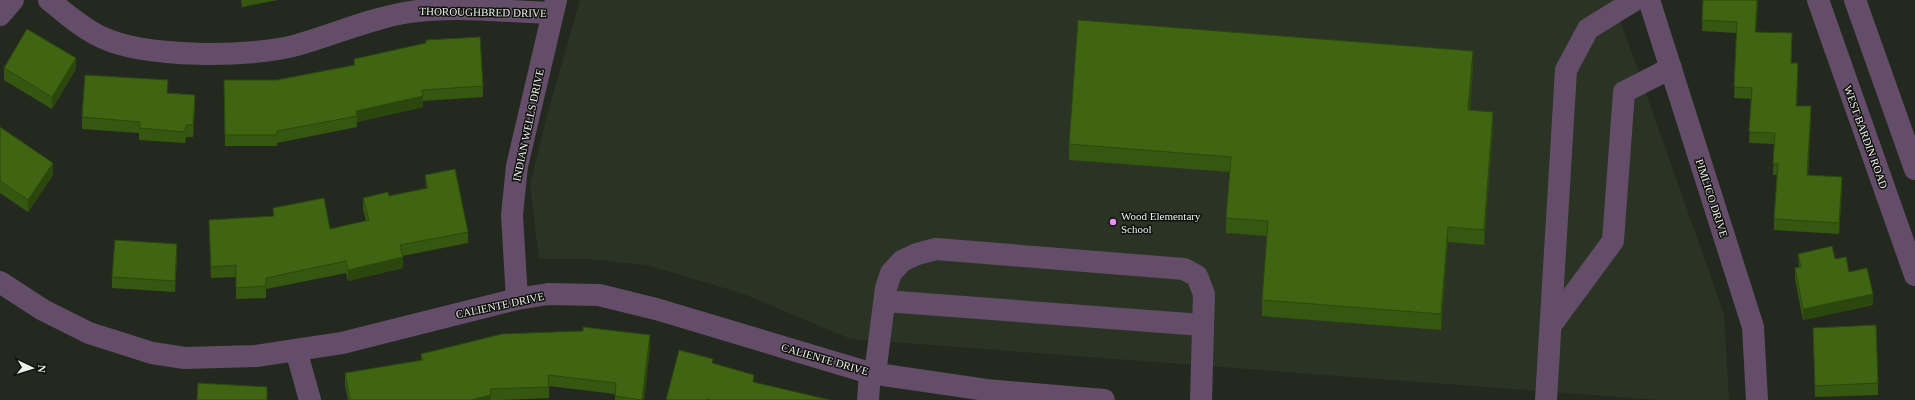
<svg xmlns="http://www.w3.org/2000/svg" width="1915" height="400" font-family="Georgia,serif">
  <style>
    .built { fill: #2b3325 }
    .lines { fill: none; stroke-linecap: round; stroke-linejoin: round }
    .minor { stroke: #644d68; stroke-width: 22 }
    .wall { fill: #365710 }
    .shaded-wall { fill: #2c470d }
    .building { fill: #3f6513; stroke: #2c470d }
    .poi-dot { fill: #ea8dfc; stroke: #0f110d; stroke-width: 1.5 }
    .labels { text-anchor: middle; stroke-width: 3; stroke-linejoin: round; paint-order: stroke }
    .street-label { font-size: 11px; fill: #edf0ea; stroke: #0f110d }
    .poi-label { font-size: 11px; fill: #edf0ea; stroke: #0f110d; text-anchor: start }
  </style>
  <rect width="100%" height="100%" fill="#242920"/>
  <polygon class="built" points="580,0 1613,0 1724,314 1729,400 1658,400 851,339 741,293 647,265 590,259 539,259 530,185 546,119"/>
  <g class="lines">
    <g class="minor">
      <path d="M 49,0 C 65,13 82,28 101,37 C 145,58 250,58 297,45 C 335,34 372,18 410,12 C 455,5 507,12 552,13"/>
      <polyline points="1649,0 1753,327 1757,400"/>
      <polyline points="1818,0 1915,275"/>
      <polyline points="1855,0 1915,169"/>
      <polyline points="0,15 13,0"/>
      <polyline points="0,282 43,310 89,333 152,353 185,358 256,356 342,343 517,299 548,294 599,295 656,309 870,373 986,390 1104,400"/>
      <polyline points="517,299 512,215 517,166 556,0"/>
      <polyline points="885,301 1202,325"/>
      <polyline points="1551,325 1613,241 1624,92 1671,68"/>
      <polyline points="296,350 310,400"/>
      <polyline points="875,374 886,288 891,273 902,261 917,254 936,249 1184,269 1197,276 1204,294 1201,400"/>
      <polyline points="868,400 870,373"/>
      <polyline points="1546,400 1566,70 1588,29 1635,0"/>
    </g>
  </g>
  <g class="wall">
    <polygon points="241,0 278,0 242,7"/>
    <polygon points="1703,0 1758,0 1756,32 1792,45 1791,63 1798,75 1797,106 1811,118 1808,175 1842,189 1839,234 1774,230 1774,219 1777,175 1773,175 1774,144 1749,143 1751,99 1734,98 1737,33 1702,31"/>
    <polygon points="354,59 483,86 483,97 423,101 423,107 357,122 357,127 277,143 277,146 225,146 224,80 277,80 354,65"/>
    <polygon points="1473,66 1470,110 1493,128 1484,245 1448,242 1441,330 1262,316 1262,300 1267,236 1226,233 1226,218 1230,172 1069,160 1069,144"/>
    <polygon points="4,68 76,69 52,109 4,80"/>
    <polygon points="168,93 195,106 193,137 186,137 185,143 139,140 139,133 82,129 82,117"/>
    <polygon points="0,127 53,175 28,212 0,193"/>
    <polygon points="425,175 468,232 468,243 402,256 403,268 348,281 346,273 266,289 266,298 236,299 236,277 211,278 209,231 209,220 273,216 273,208 330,229 366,221 363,209 363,198 389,196 426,188"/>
    <polygon points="1798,254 1835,259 1849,272 1873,305 1803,320 1795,279 1795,268 1799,267"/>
    <polygon points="177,256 175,292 112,288 112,277"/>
    <polygon points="1813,328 1878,383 1878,395 1815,397"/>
    <polygon points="650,347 644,400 615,400 615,394 549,386 549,398 499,400 348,400 345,385 345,373 421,360 421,354"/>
  </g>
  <g class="shaded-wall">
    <polygon points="1757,0 1758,0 1755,43 1755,32"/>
    <polygon points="1473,51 1473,66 1468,126 1468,110"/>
    <polygon points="76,58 76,69 52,109 52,97"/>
    <polygon points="1798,63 1798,75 1796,117 1796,106"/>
    <polygon points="195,95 195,106 193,137 193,125"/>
    <polygon points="423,96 423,107 357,122 357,116 356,111"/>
    <polygon points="1811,106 1811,118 1807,186 1807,175"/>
    <polygon points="1493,112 1493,128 1484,245 1484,230"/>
    <polygon points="53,163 53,175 28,212 28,200"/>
    <polygon points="1842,177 1842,189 1839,234 1839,223"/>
    <polygon points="1448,227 1448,242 1441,330 1441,314"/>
    <polygon points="177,244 177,256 175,292 175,281"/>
    <polygon points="403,257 403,268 348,281 348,270"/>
    <polygon points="1873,294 1873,305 1803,320 1803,309"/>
    <polygon points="650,335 650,347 644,400 642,400"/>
    <polygon points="491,395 491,400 471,400"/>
  </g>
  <g class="building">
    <polygon points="1703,0 1757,0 1755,32 1792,33 1791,63 1798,63 1796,106 1811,106 1807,175 1842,177 1839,223 1774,219 1778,164 1773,164 1775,133 1749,132 1752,88 1734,87 1737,22 1702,20"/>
    <polygon points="1078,20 1473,51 1468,110 1493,112 1484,230 1448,227 1441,314 1262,300 1268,221 1226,218 1231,157 1069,144"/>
    <polygon points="27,29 76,58 52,97 4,68"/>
    <polygon points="480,37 483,86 422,90 423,96 356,111 357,116 277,131 277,135 225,135 224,80 277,80 355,65 354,59 426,43 426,40"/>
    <polygon points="85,75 168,80 167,93 195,95 193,125 186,125 185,132 139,128 140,122 82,117"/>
    <polygon points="0,127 53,163 28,200 0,181"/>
    <polygon points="455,169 468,232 400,245 403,257 348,270 346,261 266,278 266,286 236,288 236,265 211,267 209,220 274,216 273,208 324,198 330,229 369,220 363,198 388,192 389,196 428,188 425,175"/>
    <polygon points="115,240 177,244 175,281 112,277"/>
    <polygon points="1832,246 1835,259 1846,257 1849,272 1867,268 1873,294 1803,309 1795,268 1801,267 1798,254"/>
    <polygon points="1876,325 1878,383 1815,386 1813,328"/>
    <polygon points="583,327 650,335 642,400 615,396 616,383 548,375 549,387 490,389 491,395 471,400 350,400 345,373 423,360 421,354 502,334 583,331"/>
    <polygon points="679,350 713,359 712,363 754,375 753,382 830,400 710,400 707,399 707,400 666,400"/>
    <polygon points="198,383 267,387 267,400 197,400"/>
  </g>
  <circle class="poi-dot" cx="1113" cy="222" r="4"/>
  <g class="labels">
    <g class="street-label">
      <text transform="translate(483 12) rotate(1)" y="4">THOROUGHBRED DRIVE</text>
      <text transform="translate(528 125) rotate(-78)" y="4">INDIAN WELLS DRIVE</text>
      <text transform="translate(1866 137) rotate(70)" y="4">WEST BARDIN ROAD</text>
      <text transform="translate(1712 198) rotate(72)" y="4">PIMLICO DRIVE</text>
      <text transform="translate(500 305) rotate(-12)" y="4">CALIENTE DRIVE</text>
      <text transform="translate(825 359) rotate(16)" y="4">CALIENTE DRIVE</text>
    </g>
    <g class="poi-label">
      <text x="1121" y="220">Wood Elementary<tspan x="1121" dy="13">School</tspan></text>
    </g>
  </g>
  <g transform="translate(32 368) rotate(94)" stroke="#0f110d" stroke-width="3" paint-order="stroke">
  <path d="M0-3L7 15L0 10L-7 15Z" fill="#edf0ea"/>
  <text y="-6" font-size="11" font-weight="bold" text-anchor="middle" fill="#edf0ea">N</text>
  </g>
</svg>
